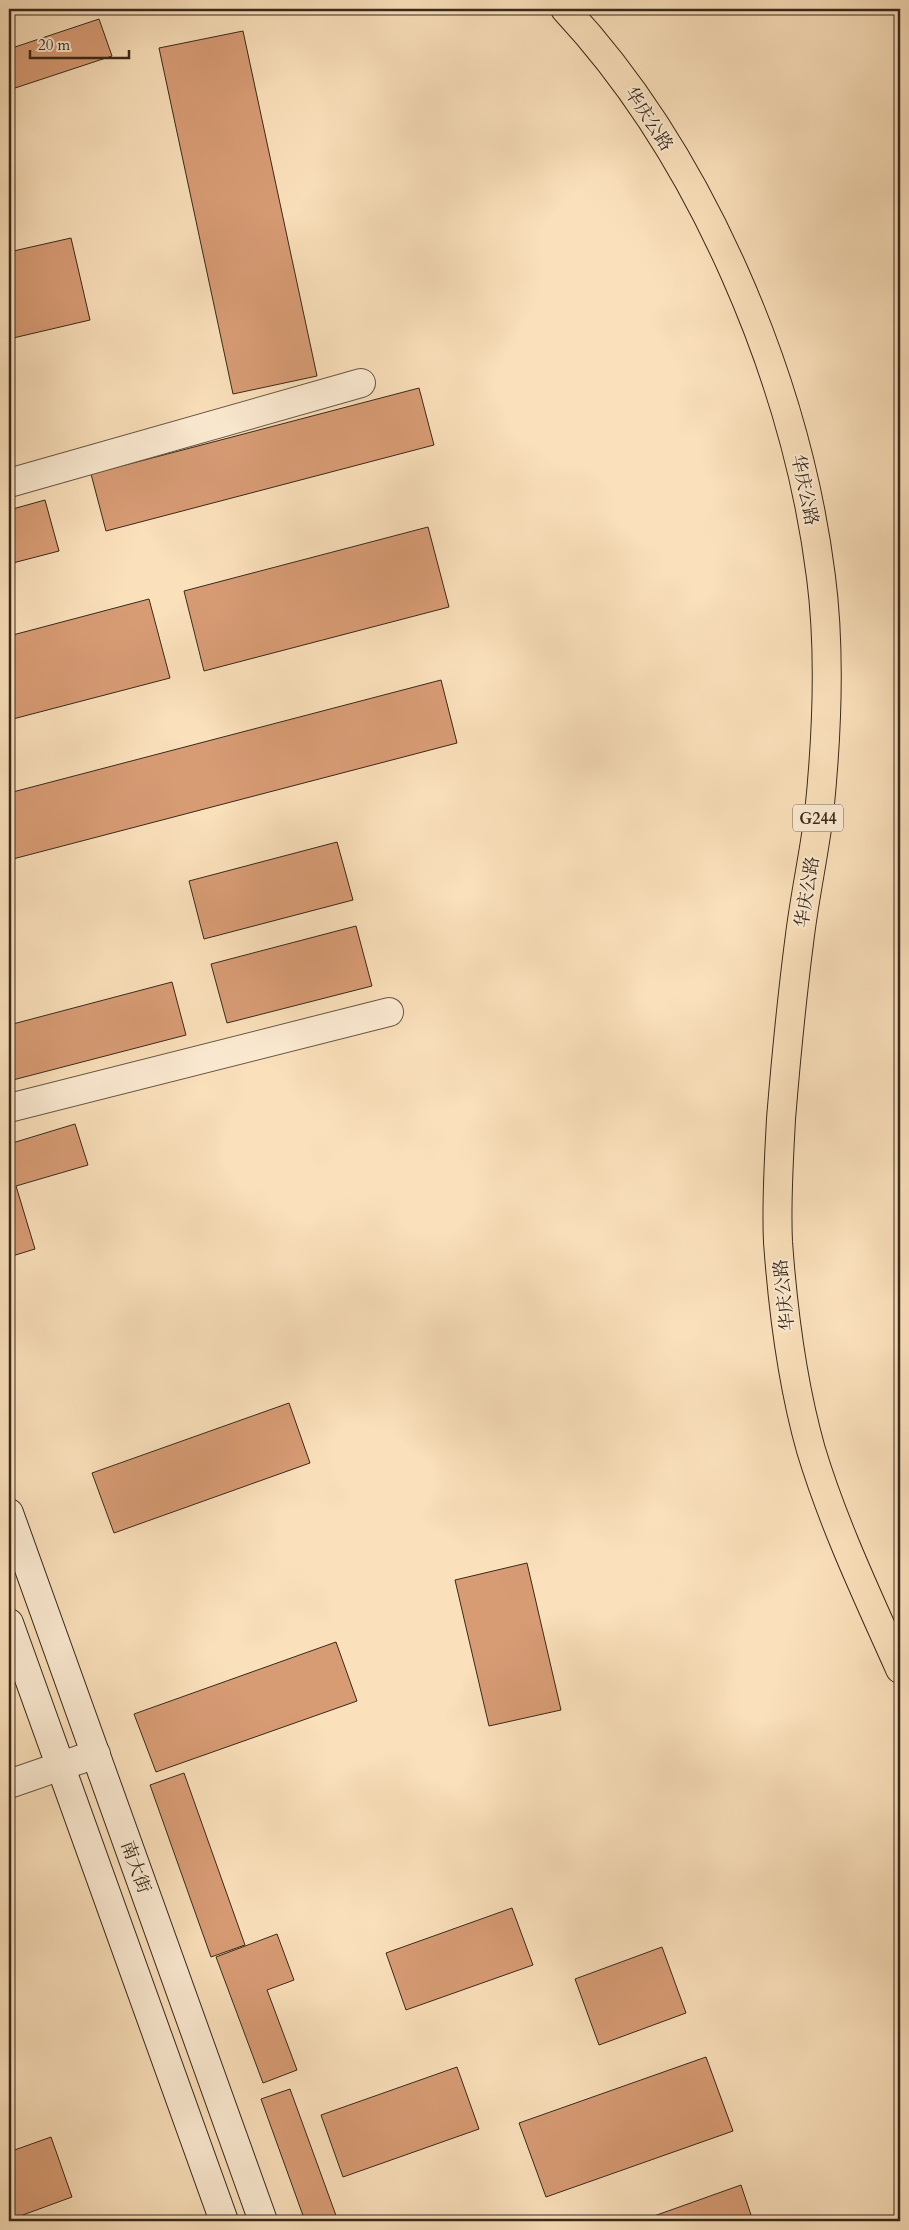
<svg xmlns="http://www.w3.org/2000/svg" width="909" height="2230" font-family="Cardo,'Noto Serif SC',serif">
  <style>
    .building { fill: #d89c75; stroke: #38291b }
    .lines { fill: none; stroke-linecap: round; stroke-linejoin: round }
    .minor-casing { stroke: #685743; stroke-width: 30 }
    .secondary-casing { stroke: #38291b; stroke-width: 30 }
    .trunk-casing { stroke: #38291b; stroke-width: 30 }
    .minor { stroke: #fcebd3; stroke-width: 28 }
    .secondary { stroke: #fcebd3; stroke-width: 28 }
    .trunk { stroke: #fae0bb; stroke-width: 28 }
    .labels { text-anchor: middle; stroke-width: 4; stroke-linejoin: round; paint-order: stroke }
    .shield { fill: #fcebd3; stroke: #736352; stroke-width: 1 }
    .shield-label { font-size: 16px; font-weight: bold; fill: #38291b }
    .street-label { font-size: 18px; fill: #38291b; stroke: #fcebd3 }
  </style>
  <rect width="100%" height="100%" fill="#fae0bb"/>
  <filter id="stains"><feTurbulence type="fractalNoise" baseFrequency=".004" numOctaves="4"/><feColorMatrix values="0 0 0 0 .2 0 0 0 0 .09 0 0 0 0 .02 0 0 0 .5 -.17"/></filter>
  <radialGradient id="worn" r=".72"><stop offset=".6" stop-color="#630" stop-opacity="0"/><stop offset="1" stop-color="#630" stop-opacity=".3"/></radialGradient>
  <g class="building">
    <polygon points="99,19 112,56 9,90 9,49"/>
    <polygon points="243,31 317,376 233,394 159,48"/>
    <polygon points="71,238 90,320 9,339 9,252"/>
    <polygon points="419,388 434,445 106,531 91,474"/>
    <polygon points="45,500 59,551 9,564 9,510"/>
    <polygon points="428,527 449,607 204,671 184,591"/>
    <polygon points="149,599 170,678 9,720 9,636"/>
    <polygon points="441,680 457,743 9,860 9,793"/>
    <polygon points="337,842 353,900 204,939 189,881"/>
    <polygon points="356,926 372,986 227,1023 211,964"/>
    <polygon points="172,982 186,1035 9,1081 9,1025"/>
    <polygon points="75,1124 88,1165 16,1186 35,1249 9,1257 9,1144"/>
    <polygon points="289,1403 310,1463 114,1533 92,1473"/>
    <polygon points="527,1563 561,1710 489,1726 455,1580"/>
    <polygon points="336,1642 357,1701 156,1772 134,1714"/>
    <polygon points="184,1773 245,1945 211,1957 150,1785"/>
    <polygon points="512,1908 533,1965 406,2010 386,1953"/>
    <polygon points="277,1934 294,1980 267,1990 297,2070 263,2083 216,1957"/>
    <polygon points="662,1947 686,2013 599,2045 575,1979"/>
    <polygon points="706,2057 733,2131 546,2197 519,2123"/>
    <polygon points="457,2067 479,2129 343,2177 321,2115"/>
    <polygon points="290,2089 338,2221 305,2221 261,2099"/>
    <polygon points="51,2137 72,2197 9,2220 9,2152"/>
    <polygon points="741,2185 753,2221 640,2221"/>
  </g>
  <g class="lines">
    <defs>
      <g id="minor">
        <polyline points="9,483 361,383"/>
        <polyline points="9,1108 389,1012"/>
        <polyline points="9,1784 96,1754"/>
      </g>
      <g id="secondary">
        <polyline points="9,1513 263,2221"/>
        <polyline points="9,1623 224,2221"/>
      </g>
      <path id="trunk" d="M 565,9 C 702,156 796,379 821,577 C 831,654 827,736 819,814 C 814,854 805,895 800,935 C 792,996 786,1058 781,1119 C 779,1159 776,1201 778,1242 C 783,1311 792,1383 811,1450 C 834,1526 868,1597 900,1669"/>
    </defs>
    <use href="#minor" class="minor-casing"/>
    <use href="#secondary" class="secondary-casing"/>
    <use href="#trunk" class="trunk-casing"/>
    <use href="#minor" class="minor"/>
    <use href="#secondary" class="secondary"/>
    <use href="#trunk" class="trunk"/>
  </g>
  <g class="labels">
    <rect class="shield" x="793" y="804.5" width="50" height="27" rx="4"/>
    <g class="shield-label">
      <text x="818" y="824">G244</text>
    </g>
    <g class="street-label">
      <text transform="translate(649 119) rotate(57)" y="6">华庆公路</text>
      <text transform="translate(805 490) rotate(78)" y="6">华庆公路</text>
      <text transform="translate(807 892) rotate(-81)" y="6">华庆公路</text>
      <text transform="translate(784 1295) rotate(-96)" y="6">华庆公路</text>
      <text transform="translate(136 1867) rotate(70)" y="6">南大街</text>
    </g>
  </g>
  <rect width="909" height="2230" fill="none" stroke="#fae0bb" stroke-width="30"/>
  <rect x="10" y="10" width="889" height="2210" fill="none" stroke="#38291b" stroke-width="2.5"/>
  <rect x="15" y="15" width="879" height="2200" fill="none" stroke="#38291b"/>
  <path d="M30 50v8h99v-8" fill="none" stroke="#38291b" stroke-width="2.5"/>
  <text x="38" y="50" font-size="15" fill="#38291b" stroke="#fcebd3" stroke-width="4" paint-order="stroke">20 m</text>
  <rect width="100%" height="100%" filter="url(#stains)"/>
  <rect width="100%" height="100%" fill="url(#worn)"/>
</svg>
